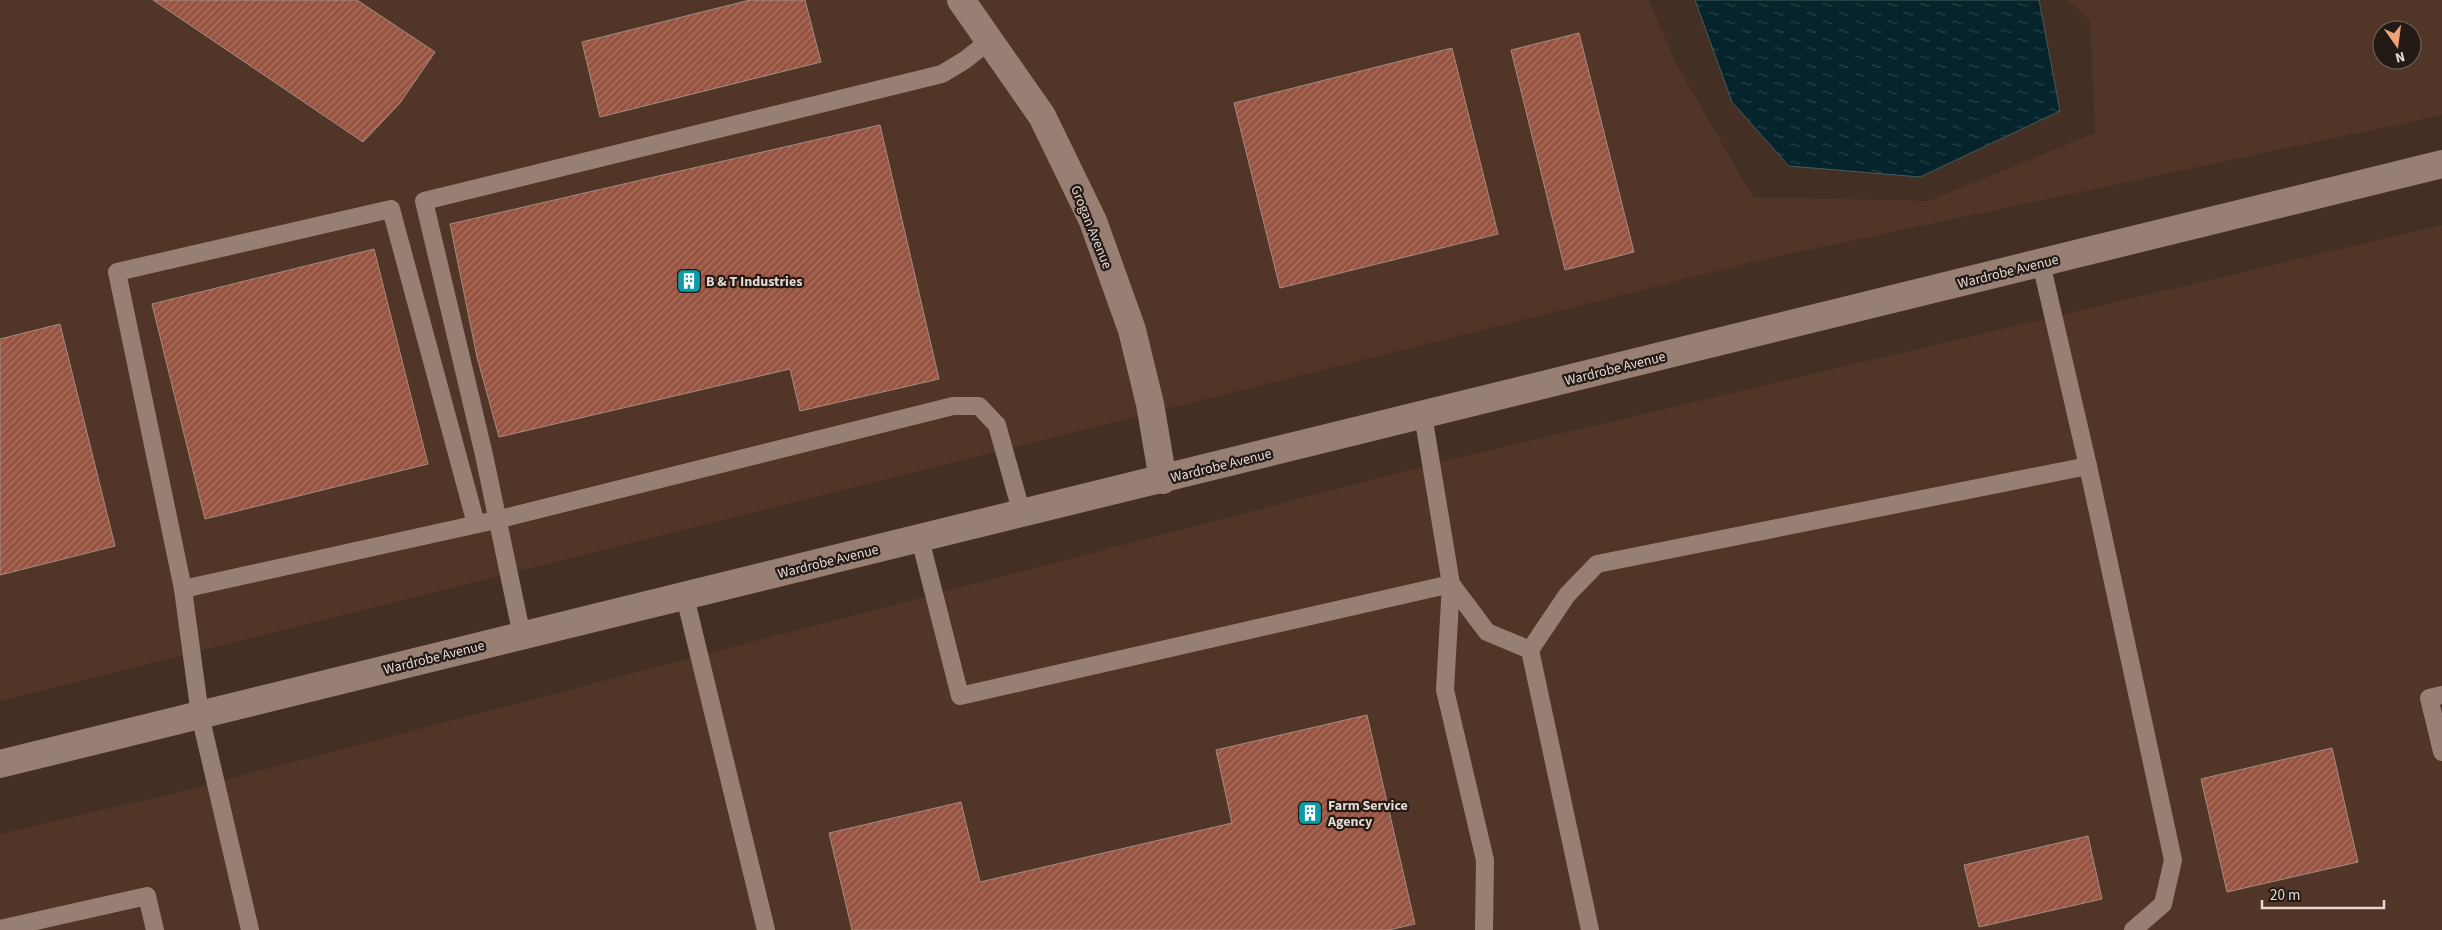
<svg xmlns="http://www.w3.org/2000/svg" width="2442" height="930" font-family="'Source Sans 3',sans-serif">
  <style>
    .built { fill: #513628; fill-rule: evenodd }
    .water { fill: url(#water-ripples); stroke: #485a5d }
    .building { fill: url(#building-hatch); stroke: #a58b83 }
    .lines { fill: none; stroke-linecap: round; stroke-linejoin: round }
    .service { stroke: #977f73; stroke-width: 18 }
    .minor { stroke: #977f73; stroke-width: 28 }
    .labels { text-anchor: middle; stroke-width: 4.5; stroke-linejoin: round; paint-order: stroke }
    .street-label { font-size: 14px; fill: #e6d8d2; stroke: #231a15 }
    .poi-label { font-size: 14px; font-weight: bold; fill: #e6d8d2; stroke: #231a15; text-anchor: start }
  </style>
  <defs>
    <pattern id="water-ripples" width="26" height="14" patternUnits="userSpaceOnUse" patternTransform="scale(1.25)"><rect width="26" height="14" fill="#05242b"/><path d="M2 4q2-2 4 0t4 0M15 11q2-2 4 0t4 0" fill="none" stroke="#294349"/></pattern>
    <pattern id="building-hatch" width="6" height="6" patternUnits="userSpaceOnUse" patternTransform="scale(1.25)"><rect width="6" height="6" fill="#975340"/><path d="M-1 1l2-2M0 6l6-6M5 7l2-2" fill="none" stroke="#aa7364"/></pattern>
  </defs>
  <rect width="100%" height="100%" fill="#442f25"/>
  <g class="built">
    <path d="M 0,0 L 1649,0 L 1675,62 L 1753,197 L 1929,201 L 2095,133 L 2090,20 L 2068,0 L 2442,0 L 2442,115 L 1756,261 L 0,701 ZM 2382,30 L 2412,30 L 2412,60 L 2382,60 Z"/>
    <polygon points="2442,225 2442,930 0,930 0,834 179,792 1432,464"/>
  </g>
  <polygon class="water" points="1695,0 2039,0 2060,111 1920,177 1789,166 1732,102"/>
  <g class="building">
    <polygon points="153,0 357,0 435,52 400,103 363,142"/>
    <polygon points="750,0 805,0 821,62 600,117 582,42"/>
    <polygon points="1579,33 1634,252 1565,270 1511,50"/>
    <polygon points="1452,48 1498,234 1280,288 1234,103"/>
    <polygon points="880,125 939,379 800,411 790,369 499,437 477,357 450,224"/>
    <polygon points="374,249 428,464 205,519 152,304"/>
    <polygon points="60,324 115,546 0,575 0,339"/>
    <polygon points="1367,715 1415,924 1389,930 852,930 829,833 961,802 980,882 1232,823 1216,750"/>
    <polygon points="2332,748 2358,862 2227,892 2201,779"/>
    <polygon points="2088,836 2102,899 1979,927 1964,865"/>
  </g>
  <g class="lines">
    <g class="service">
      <polyline points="2041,263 2088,466 2173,860 2163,904 2133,930"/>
      <polyline points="920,539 960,696 1451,584 1423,415"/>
      <polyline points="1451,584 1445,690 1485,860 1484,930"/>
      <polyline points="1451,584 1487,632 1530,650"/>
      <polyline points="183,589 117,272 391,209 476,524"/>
      <polyline points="685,597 766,930"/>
      <polyline points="522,636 484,455 424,201 942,74 965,60 989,41"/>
      <polyline points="2442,695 2429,698 2442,752"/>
      <polyline points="0,929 147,896 155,930"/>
      <polyline points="250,930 200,715 183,589 496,520 953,406 979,406 997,425 1022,514"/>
      <polyline points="1590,930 1530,650 1567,595 1597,564 2088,466"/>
    </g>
    <g class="minor">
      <polyline points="961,0 1042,116 1093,221 1132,330 1150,404 1163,480"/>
      <polyline points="0,764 2442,164"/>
    </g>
  </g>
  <defs>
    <symbol id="building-square" viewBox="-11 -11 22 22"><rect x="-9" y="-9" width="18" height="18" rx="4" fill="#0f9aa8" stroke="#231a15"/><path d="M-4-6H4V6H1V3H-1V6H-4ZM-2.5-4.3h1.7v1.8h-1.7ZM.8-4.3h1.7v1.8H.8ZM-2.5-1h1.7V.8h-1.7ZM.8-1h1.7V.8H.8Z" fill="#fff"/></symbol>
  </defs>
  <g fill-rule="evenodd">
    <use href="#building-square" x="675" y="267" width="28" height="28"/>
    <use href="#building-square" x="1296" y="799" width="28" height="28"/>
  </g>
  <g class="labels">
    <g class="street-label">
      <text transform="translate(1092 227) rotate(68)" y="5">Grogan Avenue</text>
      <text transform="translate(2008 271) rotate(-14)" y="5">Wardrobe Avenue</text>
      <text transform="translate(1615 368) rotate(-14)" y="5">Wardrobe Avenue</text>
      <text transform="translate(1221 465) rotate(-14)" y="5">Wardrobe Avenue</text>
      <text transform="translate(828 561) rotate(-14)" y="5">Wardrobe Avenue</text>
      <text transform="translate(434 657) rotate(-14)" y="5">Wardrobe Avenue</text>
    </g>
    <g class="poi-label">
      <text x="706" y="286">B &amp; T Industries</text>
      <text x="1328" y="810">Farm Service<tspan x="1328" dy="16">Agency</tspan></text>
    </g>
  </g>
  <g transform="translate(2397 45) rotate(166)"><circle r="24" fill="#231a15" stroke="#716661"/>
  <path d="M0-4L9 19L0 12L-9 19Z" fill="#f0a278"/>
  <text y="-8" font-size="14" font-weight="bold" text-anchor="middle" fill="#e6d8d2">N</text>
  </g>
  <path d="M2262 900v8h122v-8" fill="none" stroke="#e6d8d2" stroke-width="2.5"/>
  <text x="2270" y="900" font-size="15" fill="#e6d8d2" stroke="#231a15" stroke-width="4" paint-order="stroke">20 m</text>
</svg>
